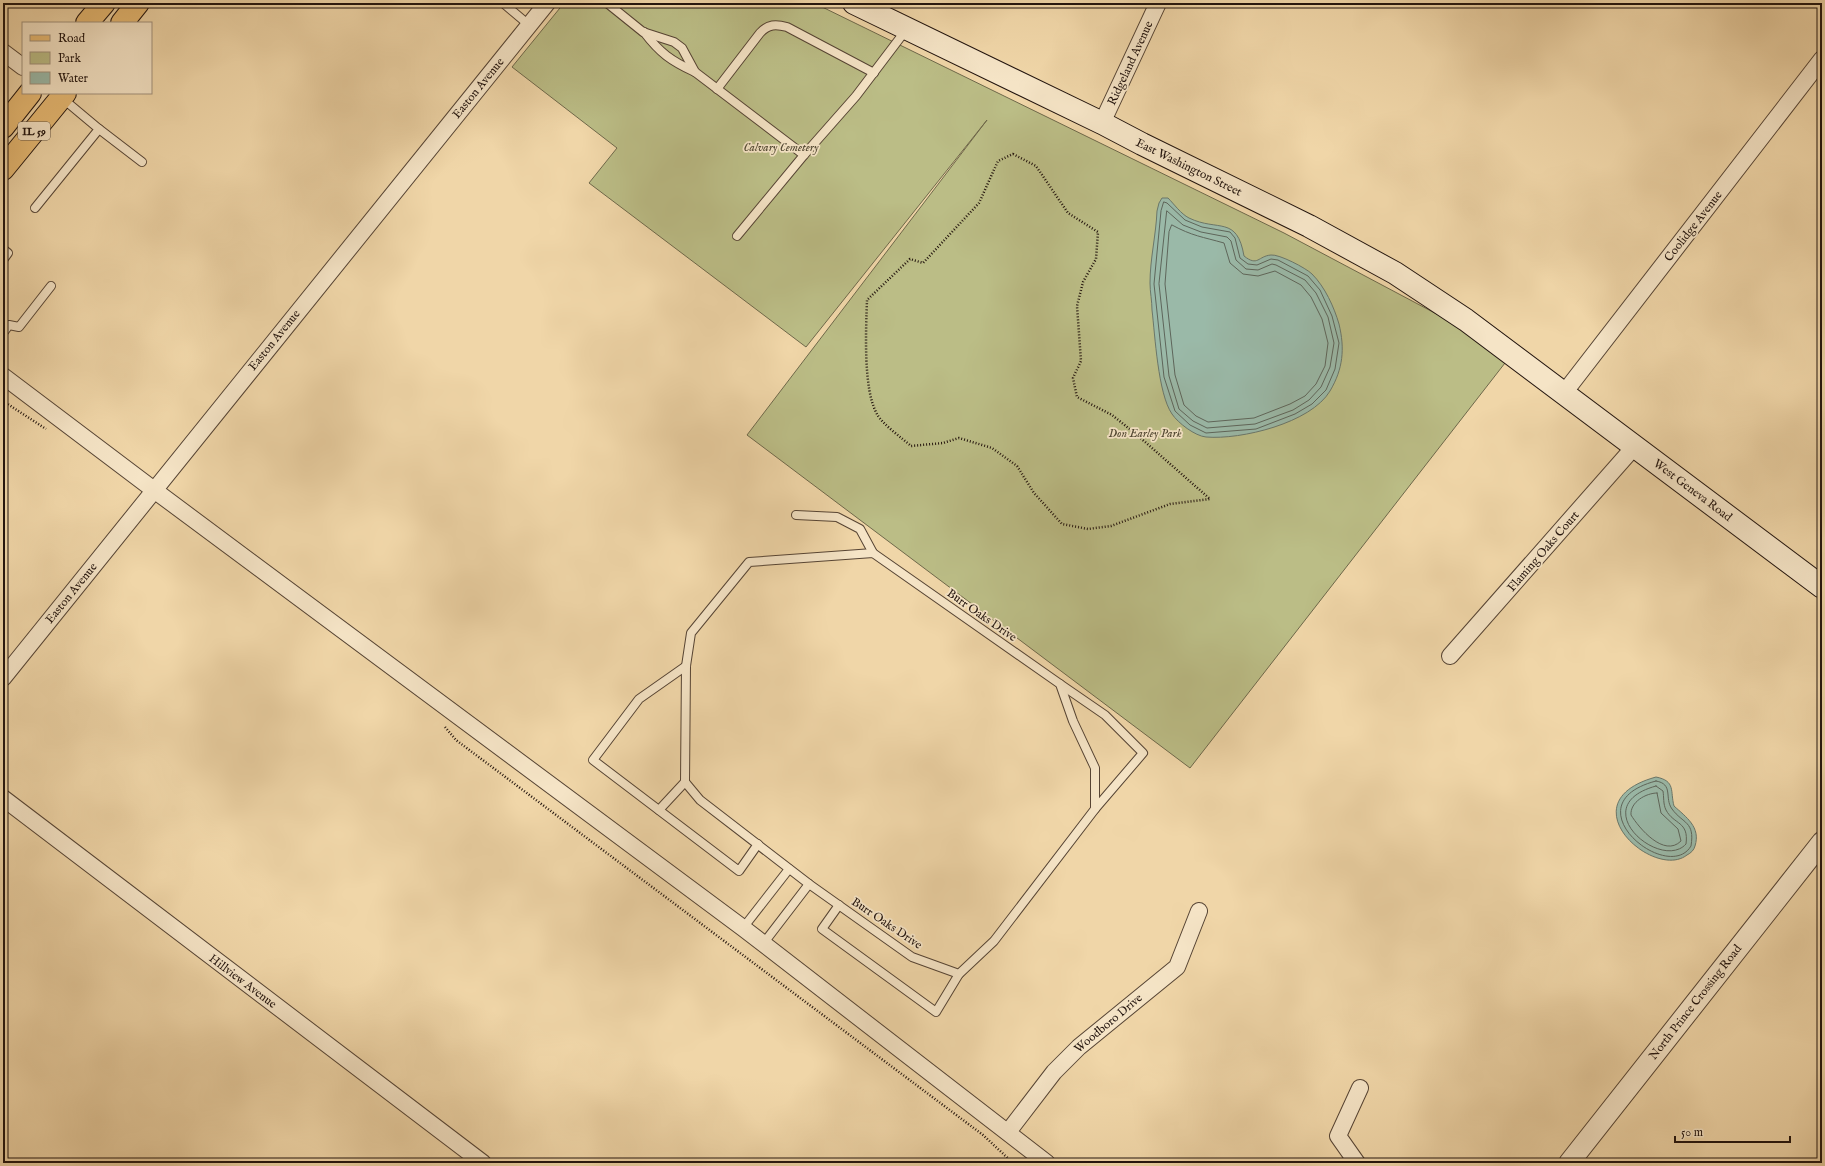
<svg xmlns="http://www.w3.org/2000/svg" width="1825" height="1166" font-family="'IM FELL English',serif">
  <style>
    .green { fill: #bbbd86; stroke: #6e684a }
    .water { fill: #9ab9a8; stroke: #6a776a }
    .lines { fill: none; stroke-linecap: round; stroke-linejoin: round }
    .shore { stroke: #5e665b; stroke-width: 1 }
    .service-casing { stroke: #564434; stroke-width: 10 }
    .minor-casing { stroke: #564434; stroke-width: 18 }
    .tertiary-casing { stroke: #564434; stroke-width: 22 }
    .secondary-casing { stroke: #22140e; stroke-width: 24 }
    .primary-casing { stroke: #22140e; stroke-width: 24 }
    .path { stroke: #22140e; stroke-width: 2.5; stroke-dasharray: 1 2; stroke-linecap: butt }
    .service { stroke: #f5e4c6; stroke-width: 8 }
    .minor { stroke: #f5e4c6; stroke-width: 16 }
    .tertiary { stroke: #f5e4c6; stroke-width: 20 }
    .secondary { stroke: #f5e4c6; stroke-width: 22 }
    .primary { stroke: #e8bb74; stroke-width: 22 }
    .labels { text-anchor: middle; stroke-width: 3.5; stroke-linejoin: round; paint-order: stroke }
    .shield { fill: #f5e4c6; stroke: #615245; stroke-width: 1 }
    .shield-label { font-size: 11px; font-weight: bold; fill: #22140e }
    .street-label { font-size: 12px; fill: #22140e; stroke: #f5e4c6 }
    .park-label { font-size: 12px; font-style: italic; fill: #504732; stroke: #f5e4c6 }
  </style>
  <rect width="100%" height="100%" fill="#f0d6a8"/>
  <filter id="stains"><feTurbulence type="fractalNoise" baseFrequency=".005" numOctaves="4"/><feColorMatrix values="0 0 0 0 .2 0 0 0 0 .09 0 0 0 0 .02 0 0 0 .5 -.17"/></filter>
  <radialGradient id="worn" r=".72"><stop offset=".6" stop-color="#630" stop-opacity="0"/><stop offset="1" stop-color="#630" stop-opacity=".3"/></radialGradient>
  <polygon class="green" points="564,3 814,3 1284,233 1512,354 1190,768 747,435 987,120 806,347 589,183 617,148 512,67"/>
  <g class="water">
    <path d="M 1162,198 L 1168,198 C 1174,204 1181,214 1189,218 C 1218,232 1237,215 1244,256 C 1258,267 1258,256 1271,255 C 1279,254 1306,268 1312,274 C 1325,287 1334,307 1339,324 C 1345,349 1343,369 1330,391 C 1311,423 1241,440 1206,437 C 1195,436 1178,423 1172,414 C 1158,394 1155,335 1152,310 C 1152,301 1150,292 1150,283 C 1150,259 1156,235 1157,211 L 1159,203 Z"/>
    <path d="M 1656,777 C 1676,781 1670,791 1674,806 C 1686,817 1701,827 1695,846 C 1694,850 1691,853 1687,855 C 1654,881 1565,802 1656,777 Z"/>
  </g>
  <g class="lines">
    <g class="shore">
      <polygon points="1164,202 1167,203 1185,220 1202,227 1230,232 1235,238 1240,258 1248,264 1257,265 1271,259 1278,260 1308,276 1320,290 1332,316 1339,343 1335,369 1326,390 1312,404 1295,414 1256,429 1206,433 1190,425 1175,411 1164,377 1154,284 1161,211"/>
      <polygon points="1167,211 1183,225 1201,232 1227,237 1231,241 1236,260 1246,269 1258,270 1272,264 1276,265 1305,280 1316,293 1328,317 1334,343 1330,367 1321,387 1309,400 1293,410 1255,424 1207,428 1193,421 1179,409 1169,376 1159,284"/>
      <path d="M 1172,225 C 1192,236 1203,237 1224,243 L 1230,263 L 1243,274 L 1258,276 L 1275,271 L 1301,285 L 1311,297 L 1322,319 L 1328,343 L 1325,366 L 1316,384 L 1305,396 L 1290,404 L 1254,418 L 1208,422 L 1196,416 L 1184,405 L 1175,375 L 1165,284 L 1169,232 Z"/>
      <path d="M 1656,781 C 1674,784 1664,798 1672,809 C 1683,824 1695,821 1691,846 C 1668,885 1568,804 1656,781 Z"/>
      <path d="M 1656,786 L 1663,791 C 1664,797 1663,804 1666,810 C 1674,825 1689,821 1686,844 C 1661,872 1583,806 1656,786 Z"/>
      <path d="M 1657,793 L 1661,813 L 1678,829 L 1681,841 C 1664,858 1639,828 1631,815 C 1630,802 1646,793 1657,793 Z"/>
    </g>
    <defs>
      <g id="service">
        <polyline points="503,3 529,25"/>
        <polyline points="607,3 643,32 674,42 682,48 695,72 804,155"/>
        <path d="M 644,32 C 660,53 671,61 695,72"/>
        <path d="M 717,89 L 760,33 C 768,24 776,24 787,27 L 874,73"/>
        <polyline points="99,129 142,162"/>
        <polyline points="35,208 99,129 62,98"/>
        <polyline points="737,236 804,155 856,96 906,30"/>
        <polyline points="3,249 8,253 3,260"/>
        <polyline points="3,333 9,325 19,327 51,286"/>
        <polyline points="796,515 837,517 860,529 873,553"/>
        <polygon points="873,553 1060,684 1073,721 1095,768 1095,809 994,941 959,974 912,957 809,884 700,800 685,782 686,666 691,633 749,562"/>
        <polyline points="686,666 639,699 593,760 739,871 758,844"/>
        <polyline points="1060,684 1105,715 1143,753 1095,809"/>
        <polyline points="659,810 685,782"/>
        <polyline points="839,905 822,929 936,1012 959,974"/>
        <polyline points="743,928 789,869"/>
        <polyline points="763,944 809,884"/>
      </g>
      <g id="minor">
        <polyline points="3,52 23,67"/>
        <polyline points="1102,123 1158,3"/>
        <polyline points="3,376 154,490 743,928 1047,1163"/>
        <polyline points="1564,393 1822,59"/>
        <polyline points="1450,656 1635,446"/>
        <polyline points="3,678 547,3"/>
        <polyline points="3,798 483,1163"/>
        <polyline points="1008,1132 1054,1072 1079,1047 1177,967 1199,911"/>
        <polyline points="1357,1163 1338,1136 1360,1088"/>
      </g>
      <polyline id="tertiary" points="1569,1163 1822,842"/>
      <polyline id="secondary" points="854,3 1102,123 1142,144 1309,226 1395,273 1466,320 1822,587"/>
      <g id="primary">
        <polyline points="87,23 104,3"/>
        <polyline points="122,23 138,3"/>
        <polyline points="3,127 30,93"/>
        <polyline points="3,169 65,93"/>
      </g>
    </defs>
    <use href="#service" class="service-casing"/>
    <use href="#minor" class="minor-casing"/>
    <use href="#tertiary" class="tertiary-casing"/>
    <use href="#secondary" class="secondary-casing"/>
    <use href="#primary" class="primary-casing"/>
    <g class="path">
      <path d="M 1013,154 L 1036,166 L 1068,213 L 1098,232 L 1096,259 L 1083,282 L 1077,306 L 1081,361 L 1073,378 L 1077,397 L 1112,415 L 1136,434 L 1210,499 L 1170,504 L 1111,526 L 1088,529 L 1062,524 L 1034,493 L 1017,466 L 992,448 L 959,438 L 943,443 L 911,446 C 902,438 882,424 877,414 C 863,390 866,329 867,300 L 910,259 L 923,263 L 979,203 L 998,161 Z"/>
      <polyline points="3,401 46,429"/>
      <polyline points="445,727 456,740 983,1135 1013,1163"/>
    </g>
    <use href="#service" class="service"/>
    <use href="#minor" class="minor"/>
    <use href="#tertiary" class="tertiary"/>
    <use href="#secondary" class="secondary"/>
    <use href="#primary" class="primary"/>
  </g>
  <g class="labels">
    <rect class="shield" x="18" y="122" width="32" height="18" rx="3"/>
    <g class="shield-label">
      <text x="34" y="135">IL 59</text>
    </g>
    <g class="street-label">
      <text transform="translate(1130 63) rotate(-65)" y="4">Ridgeland Avenue</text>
      <text transform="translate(478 88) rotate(-51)" y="4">Easton Avenue</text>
      <text transform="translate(1189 167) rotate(26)" y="4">East Washington Street</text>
      <text transform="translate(1693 226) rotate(-52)" y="4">Coolidge Avenue</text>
      <text transform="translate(274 340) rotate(-51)" y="4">Easton Avenue</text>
      <text transform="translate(1693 490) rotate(37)" y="4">West Geneva Road</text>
      <text transform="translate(1543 551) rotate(-49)" y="4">Flaming Oaks Court</text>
      <text transform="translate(71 593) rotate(-51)" y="4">Easton Avenue</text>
      <text transform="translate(982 615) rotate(35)" y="4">Burr Oaks Drive</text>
      <text transform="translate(887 923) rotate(34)" y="4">Burr Oaks Drive</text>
      <text transform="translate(243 981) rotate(37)" y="4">Hillview Avenue</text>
      <text transform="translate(1695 1002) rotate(-52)" y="4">North Prince Crossing Road</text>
      <text transform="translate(1108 1023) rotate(-40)" y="4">Woodboro Drive</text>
    </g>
    <g class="park-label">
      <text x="781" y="151">Calvary Cemetery</text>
      <text x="1145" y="437">Don Earley Park</text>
    </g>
  </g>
  <rect width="1825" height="1166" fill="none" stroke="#f0d6a8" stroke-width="16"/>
  <rect x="4" y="4" width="1817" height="1158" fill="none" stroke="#22140e" stroke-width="2"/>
  <rect x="8" y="8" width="1809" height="1150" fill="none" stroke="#22140e"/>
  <rect x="22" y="22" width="130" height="72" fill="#f5e4c6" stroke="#a1917c"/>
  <rect x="30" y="35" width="20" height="6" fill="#e8bb74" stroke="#a1917c"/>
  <text x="58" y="42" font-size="12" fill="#22140e">Road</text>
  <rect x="30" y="52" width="20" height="12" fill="#bbbd86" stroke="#a1917c"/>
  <text x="58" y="62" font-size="12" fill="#22140e">Park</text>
  <rect x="30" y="72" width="20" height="12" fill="#9ab9a8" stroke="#a1917c"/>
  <text x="58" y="82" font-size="12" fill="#22140e">Water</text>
  <path d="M1675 1136v6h115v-6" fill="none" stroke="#22140e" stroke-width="2"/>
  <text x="1681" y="1136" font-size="12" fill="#22140e" stroke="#f5e4c6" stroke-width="3" paint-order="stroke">50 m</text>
  <rect width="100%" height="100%" filter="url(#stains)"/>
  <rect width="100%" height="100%" fill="url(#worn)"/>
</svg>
